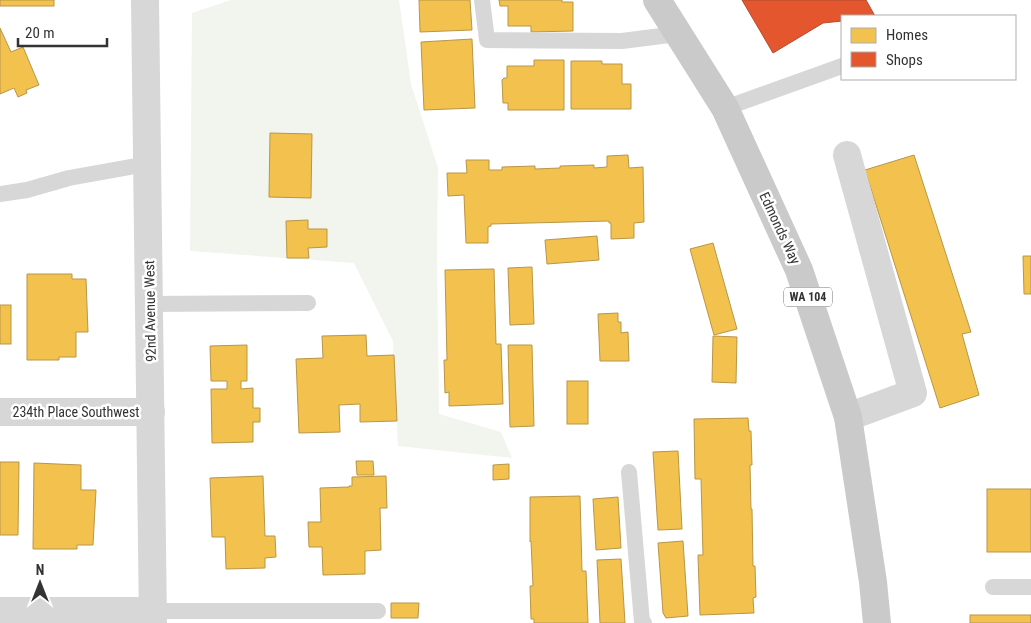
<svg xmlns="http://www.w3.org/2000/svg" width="1031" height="623" font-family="'Roboto Condensed',sans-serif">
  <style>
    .green { fill: #f1f5ed }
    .homes { fill: #f2c14e; stroke: #b99646 }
    .shops { fill: #e4572e; stroke: #af4c30 }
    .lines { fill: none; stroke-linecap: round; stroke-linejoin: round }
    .service { stroke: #d7d7d7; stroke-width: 16 }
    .minor { stroke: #d7d7d7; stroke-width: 28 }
    .primary { stroke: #cacaca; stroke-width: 28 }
    .labels { text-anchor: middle; stroke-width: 5; stroke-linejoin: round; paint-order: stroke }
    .shield { fill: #fff; stroke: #707070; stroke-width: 1 }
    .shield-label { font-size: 12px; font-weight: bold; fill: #333 }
    .street-label { font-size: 14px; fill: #333; stroke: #fff }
  </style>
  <rect width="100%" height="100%" fill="#fff"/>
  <polygon class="green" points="231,0 399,0 411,84 438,168 437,247 439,414 501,432 512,458 398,446 393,341 354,263 190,251 192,13"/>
  <g class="homes">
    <rect x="0" y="0" width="54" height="6"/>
    <polygon points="419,0 470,0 472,30 420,32"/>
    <polygon points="499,0 562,0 562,2 573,2 573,31 531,32 531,26 508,26 508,6 500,6"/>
    <polygon points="0,28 11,52 23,47 39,85 26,90 27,93 18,97 14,88 0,94"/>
    <polygon points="472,39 475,108 424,110 421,42"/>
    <polygon points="534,60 564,60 564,110 508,110 508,103 503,103 502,80 504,78 507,78 507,66 534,66"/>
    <polygon points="571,61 602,61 602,64 622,64 622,84 631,84 631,109 571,109"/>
    <polygon points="270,133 312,134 311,198 269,197"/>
    <polygon points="628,155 629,168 643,167 644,222 634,223 634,238 611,239 611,223 609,223 609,221 491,224 491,226 488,227 488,243 466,243 464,195 448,196 447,173 467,173 466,160 489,160 489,170 502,170 502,167 535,166 535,169 560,168 560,166 594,165 594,168 607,167 607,156"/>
    <polygon points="914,155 971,332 962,334 979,395 940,408 865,170"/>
    <polygon points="308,220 308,229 327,229 327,247 308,248 309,258 287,258 286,221"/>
    <polygon points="597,236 599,260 547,264 545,240"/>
    <polygon points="713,243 737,329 714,335 690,249"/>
    <polygon points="1023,256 1031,256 1031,294 1024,294"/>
    <polygon points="532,267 534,324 510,325 508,268"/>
    <polygon points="494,269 496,344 501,344 503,404 449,406 449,392 445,393 444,360 447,360 445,270"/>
    <polygon points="27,274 72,274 72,279 86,279 88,332 76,332 76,357 59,357 59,360 27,360"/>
    <rect x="0" y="305" width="11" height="39"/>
    <polygon points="618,313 618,322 621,322 621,333 628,332 629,361 600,361 598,314"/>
    <polygon points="366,335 367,356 394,355 397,421 360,422 360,404 339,405 340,432 299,433 296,359 323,358 322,336"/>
    <polygon points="713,336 737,337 736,383 712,382"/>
    <polygon points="247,345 247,381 241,381 241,389 253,388 253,408 260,408 260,422 253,422 253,442 212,443 211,389 227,389 227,381 211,381 210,346"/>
    <polygon points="508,345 532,345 534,426 510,427"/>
    <rect x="567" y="381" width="21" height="43"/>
    <polygon points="748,418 749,431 751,431 752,465 750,465 751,509 752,509 753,566 755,566 756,597 753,598 754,613 700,615 698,555 703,555 701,479 695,479 694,419"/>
    <polygon points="678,451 682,529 658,530 653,452"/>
    <polygon points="356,461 373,461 374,475 357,475"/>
    <polygon points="0,462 19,462 18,535 0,535"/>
    <polygon points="34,463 81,465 81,490 96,490 93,545 77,545 77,549 33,549"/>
    <polygon points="509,464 509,479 493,480 493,465"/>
    <polygon points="263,476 265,536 275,536 276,557 265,558 265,568 226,569 225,537 212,537 210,478"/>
    <polygon points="386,476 387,508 380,508 381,550 365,551 365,574 323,575 322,547 309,547 308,522 321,522 320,488 349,487 349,486 352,486 352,477"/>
    <rect x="987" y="489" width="44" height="63"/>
    <polygon points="580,496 582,571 586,571 588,623 534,623 534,619 531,619 530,586 533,586 531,541 530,542 530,497"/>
    <polygon points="618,497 621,548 596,550 593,499"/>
    <polygon points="683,541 688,616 666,618 663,613 658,543"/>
    <polygon points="621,559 625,623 600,623 597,560"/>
    <polygon points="391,603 419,603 418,618 391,618"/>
    <rect x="970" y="615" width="61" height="8"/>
  </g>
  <polygon class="shops" points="742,0 866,0 875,16 842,16 842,21 823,23 773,53"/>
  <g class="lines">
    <g class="service">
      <polyline points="482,0 487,40 622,41 677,34"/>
      <polyline points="725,108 842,66"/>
      <polyline points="0,194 27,190 69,178 147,164"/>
      <polyline points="149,304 308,303"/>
      <polyline points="629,472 642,622 644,623"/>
      <polyline points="993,587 1031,587"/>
      <polyline points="152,611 378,611"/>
    </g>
    <g class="minor">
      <polyline points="145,0 153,623"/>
      <polyline points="847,155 913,393 848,417"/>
      <polyline points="0,412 151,412"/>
      <polyline points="0,611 152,611"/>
    </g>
    <polyline class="primary" points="657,0 725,108 799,270 848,417 873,582 877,623"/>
  </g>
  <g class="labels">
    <rect class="shield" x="784" y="287.5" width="48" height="19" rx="4"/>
    <g class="shield-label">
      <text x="808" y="301">WA 104</text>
    </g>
    <g class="street-label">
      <text transform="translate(780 228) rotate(65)" y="5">Edmonds Way</text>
      <text transform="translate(150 311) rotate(-91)" y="5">92nd Avenue West</text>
      <text x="76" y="417">234th Place Southwest</text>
    </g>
  </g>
  <rect x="841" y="15" width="175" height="65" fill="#ffffff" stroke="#adadad"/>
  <rect x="851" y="28" width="25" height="15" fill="#f2c14e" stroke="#adadad"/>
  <text x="886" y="40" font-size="15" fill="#333333">Homes</text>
  <rect x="851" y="52" width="25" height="15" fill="#e4572e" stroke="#adadad"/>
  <text x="886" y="65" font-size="15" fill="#333333">Shops</text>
  <g transform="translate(40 583)" stroke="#ffffff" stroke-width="4" paint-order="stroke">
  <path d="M0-4L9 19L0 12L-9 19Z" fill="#333333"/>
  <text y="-8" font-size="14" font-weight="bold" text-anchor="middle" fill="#333333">N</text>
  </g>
  <path d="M18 38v8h89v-8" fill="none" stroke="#333333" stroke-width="2.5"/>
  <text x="25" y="38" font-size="15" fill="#333333" stroke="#ffffff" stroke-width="4" paint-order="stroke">20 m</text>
</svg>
